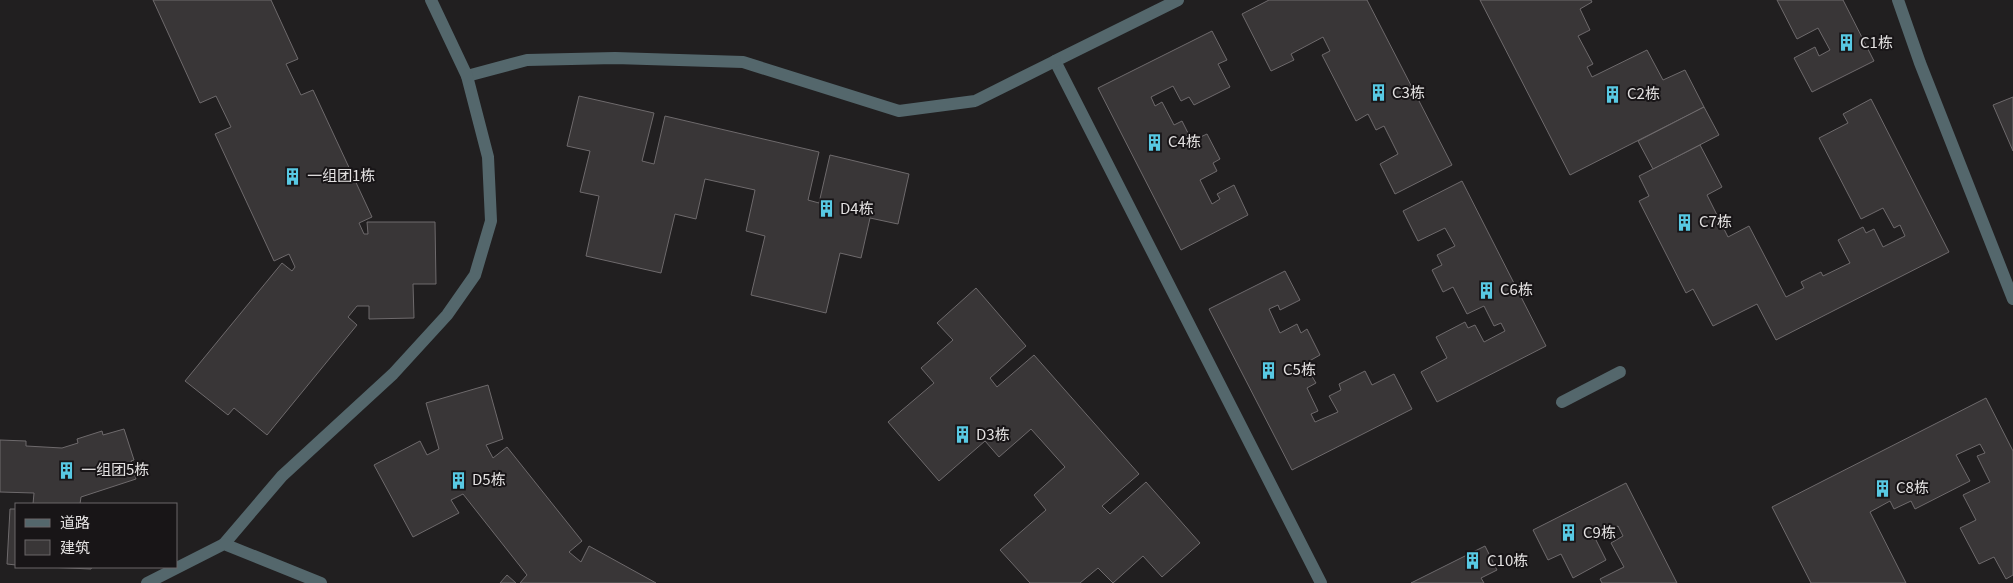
<svg xmlns="http://www.w3.org/2000/svg" width="2013" height="583" font-family="Georgia,'Noto Sans SC',serif">
  <style>
    .building { fill: #393637; stroke: #6e6a6c }
    .lines { fill: none; stroke-linecap: round; stroke-linejoin: round }
    .minor { stroke: #54676c; stroke-width: 12 }
    .labels { text-anchor: middle; stroke-width: 4; stroke-linejoin: round; paint-order: stroke }
    .poi-label { font-size: 15px; fill: #e4e2e2; stroke: #181517; text-anchor: start }
  </style>
  <rect width="100%" height="100%" fill="#211f20"/>
  <g class="building">
    <polygon points="153,0 271,0 298,59 286,64 301,95 313,90 372,217 359,223 364,234 368,234 367,222 435,222 436,284 413,284 414,318 369,319 369,306 357,306 348,317 357,325 267,435 234,408 228,415 185,381 282,263 292,271 295,267 289,254 274,261 215,134 231,127 216,96 200,103"/>
    <polygon points="1269,0 1367,0 1452,165 1395,194 1380,164 1398,154 1384,126 1376,130 1368,114 1356,121 1322,55 1330,51 1323,37 1291,54 1294,60 1271,71 1242,14"/>
    <polygon points="1480,0 1591,0 1592,2 1580,9 1590,30 1578,36 1593,64 1587,67 1592,77 1647,50 1663,80 1685,70 1704,107 1570,175"/>
    <polygon points="1777,0 1843,0 1874,61 1812,92 1794,58 1815,47 1819,56 1830,50 1818,28 1797,39"/>
    <polygon points="1212,31 1227,60 1218,64 1230,87 1194,105 1189,97 1181,101 1173,86 1151,97 1155,106 1162,102 1174,125 1182,121 1189,135 1180,139 1183,145 1207,134 1220,159 1213,163 1217,171 1200,180 1212,204 1220,199 1217,194 1234,185 1248,215 1181,250 1098,88"/>
    <polygon points="579,96 654,113 642,161 654,164 665,116 819,152 808,200 819,203 830,155 909,174 898,224 870,218 861,258 840,253 826,313 751,295 765,236 746,231 755,190 705,179 696,219 675,214 661,273 586,256 599,196 580,192 590,151 567,146"/>
    <polygon points="2013,97 2013,151 1993,105"/>
    <polygon points="1871,99 1949,252 1776,340 1757,304 1713,326 1693,289 1686,293 1639,201 1649,196 1639,176 1700,145 1722,187 1707,195 1728,237 1749,226 1786,297 1804,288 1801,282 1821,272 1823,276 1850,263 1838,240 1863,227 1866,233 1874,229 1883,247 1905,236 1900,225 1894,228 1883,208 1861,219 1819,138 1848,123 1843,114"/>
    <polygon points="1704,107 1719,135 1653,169 1638,141"/>
    <polygon points="1462,181 1546,346 1437,402 1421,372 1447,358 1436,337 1465,322 1468,328 1475,325 1484,342 1505,331 1501,323 1494,326 1484,306 1467,314 1453,287 1443,292 1432,270 1442,265 1437,255 1455,246 1445,228 1418,241 1403,211"/>
    <polygon points="1285,271 1300,300 1280,310 1278,305 1269,309 1280,333 1297,324 1301,333 1307,329 1320,355 1297,368 1300,374 1308,370 1316,383 1307,388 1318,411 1311,414 1315,422 1338,412 1329,396 1341,390 1339,384 1365,371 1372,385 1394,374 1412,409 1292,470 1209,309"/>
    <polygon points="976,288 1026,346 990,378 997,387 1034,355 1139,474 1102,506 1110,514 1146,482 1200,543 1162,577 1143,556 1113,583 1098,568 1080,583 1030,583 1000,550 1046,510 1034,495 1065,467 1031,429 999,457 985,441 939,481 888,422 934,383 921,368 953,340 937,323"/>
    <polygon points="488,385 503,439 486,445 493,458 507,447 582,541 569,552 581,562 589,546 656,583 520,583 527,575 463,494 451,500 459,513 413,537 374,465 420,441 427,455 439,449 426,403"/>
    <polygon points="1986,398 2013,451 2013,575 2006,579 1994,557 1979,564 1960,528 1976,520 1963,495 1990,482 1977,456 1985,453 1980,444 1956,455 1970,481 1915,509 1911,501 1894,509 1890,501 1870,512 1906,583 1811,583 1772,507"/>
    <polygon points="124,429 134,460 131,461 136,479 81,497 80,504 33,504 34,493 0,492 0,440 26,441 26,446 62,448 78,443 77,439 102,431 103,435"/>
    <polygon points="1626,483 1677,583 1602,583 1600,579 1624,567 1611,543 1623,536 1618,526 1595,538 1606,560 1573,578 1561,554 1548,560 1533,530"/>
    <polygon points="10,509 16,509 16,565 7,564"/>
    <polygon points="1485,546 1497,570 1481,578 1484,583 1411,583"/>
    <polygon points="47,567 92,567 91,569"/>
    <polygon points="507,575 516,583 500,583"/>
  </g>
  <g class="lines">
    <g class="minor">
      <polyline points="1178,0 1055,61 1321,583"/>
      <polyline points="1898,0 1920,63 2013,299"/>
      <polyline points="467,76 527,60 615,58 743,62 899,111 975,101 1055,61"/>
      <polyline points="1562,402 1620,372"/>
      <polyline points="224,544 282,476 393,374 447,315 475,275 491,221 488,157 467,76 431,0"/>
      <polyline points="147,583 224,544 321,583"/>
    </g>
  </g>
  <defs>
    <symbol id="building-bare" viewBox="-9 -9 18 18"><path d="M-4-6H4V6H1V3H-1V6H-4ZM-2.5-4.3h1.7v1.8h-1.7ZM.8-4.3h1.7v1.8H.8ZM-2.5-1h1.7V.8h-1.7ZM.8-1h1.7V.8H.8Z" fill="#58c9e3" stroke="#181517" stroke-width="2.5" paint-order="stroke"/></symbol>
  </defs>
  <g fill-rule="evenodd">
    <use href="#building-bare" x="1834" y="30" width="25" height="25"/>
    <use href="#building-bare" x="1366" y="80" width="25" height="25"/>
    <use href="#building-bare" x="1600" y="82" width="25" height="25"/>
    <use href="#building-bare" x="1142" y="130" width="25" height="25"/>
    <use href="#building-bare" x="280" y="164" width="25" height="25"/>
    <use href="#building-bare" x="814" y="196" width="25" height="25"/>
    <use href="#building-bare" x="1672" y="210" width="25" height="25"/>
    <use href="#building-bare" x="1474" y="278" width="25" height="25"/>
    <use href="#building-bare" x="1256" y="358" width="25" height="25"/>
    <use href="#building-bare" x="950" y="422" width="25" height="25"/>
    <use href="#building-bare" x="54" y="458" width="25" height="25"/>
    <use href="#building-bare" x="446" y="468" width="25" height="25"/>
    <use href="#building-bare" x="1870" y="476" width="25" height="25"/>
    <use href="#building-bare" x="1556" y="520" width="25" height="25"/>
    <use href="#building-bare" x="1460" y="548" width="25" height="25"/>
  </g>
  <g class="labels">
    <g class="poi-label">
      <text x="1860" y="48">C1栋</text>
      <text x="1392" y="98">C3栋</text>
      <text x="1627" y="99">C2栋</text>
      <text x="1168" y="147">C4栋</text>
      <text x="307" y="181">一组团1栋</text>
      <text x="840" y="214">D4栋</text>
      <text x="1699" y="227">C7栋</text>
      <text x="1500" y="295">C6栋</text>
      <text x="1283" y="375">C5栋</text>
      <text x="976" y="440">D3栋</text>
      <text x="81" y="475">一组团5栋</text>
      <text x="472" y="485">D5栋</text>
      <text x="1896" y="493">C8栋</text>
      <text x="1583" y="538">C9栋</text>
      <text x="1487" y="566">C10栋</text>
    </g>
  </g>
  <rect x="15" y="503" width="162" height="65" fill="#181517" stroke="#6a6768"/>
  <rect x="25" y="519" width="25" height="8" fill="#54676c" stroke="#6a6768"/>
  <text x="60" y="528" font-size="15" fill="#e4e2e2">道路</text>
  <rect x="25" y="540" width="25" height="15" fill="#393637" stroke="#6a6768"/>
  <text x="60" y="553" font-size="15" fill="#e4e2e2">建筑</text>
</svg>
